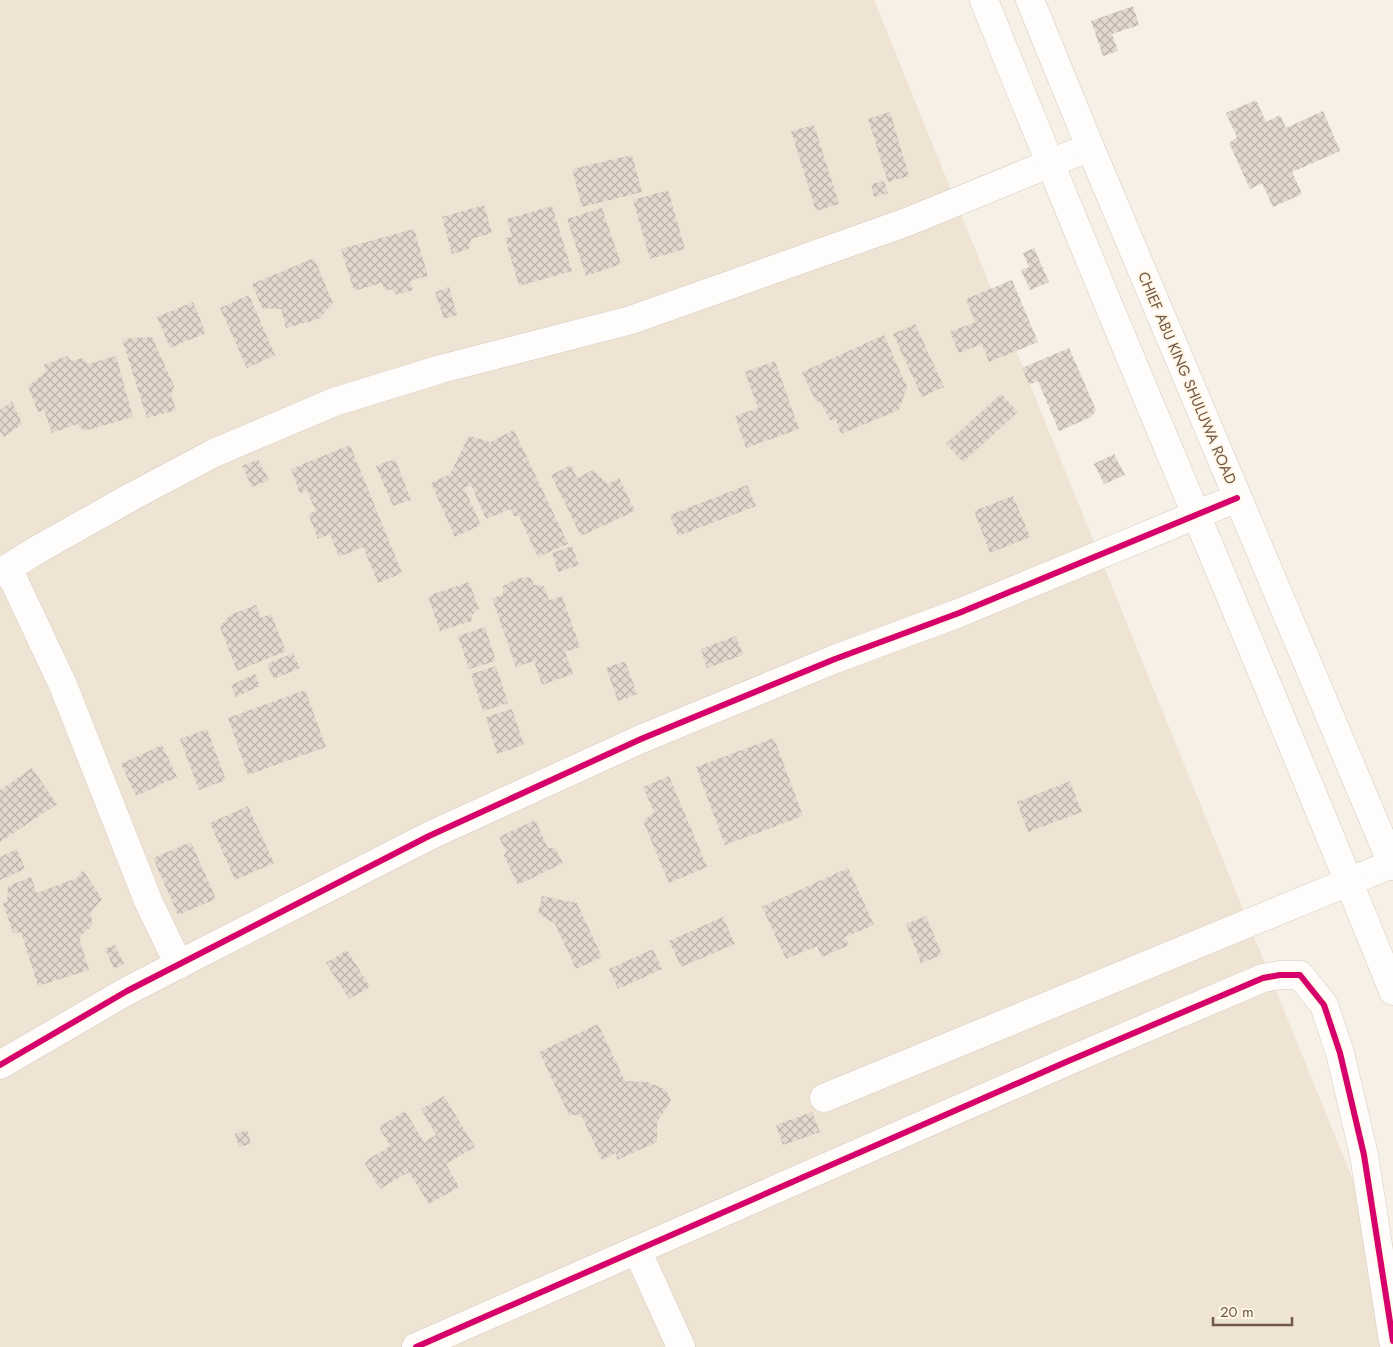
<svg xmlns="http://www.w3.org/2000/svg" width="1393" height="1347" font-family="Jost,sans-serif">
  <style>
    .residential { fill: #efe3d3 }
    .building { fill: url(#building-cross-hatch) }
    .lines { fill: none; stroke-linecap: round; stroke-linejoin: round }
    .minor-casing { stroke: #d4cbc1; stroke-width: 29 }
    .tertiary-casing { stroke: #d4cbc1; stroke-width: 29 }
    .minor { stroke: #fefdfb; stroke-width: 28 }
    .tertiary { stroke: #fefdfb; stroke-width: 28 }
    .cycleway-casing { stroke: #fff6e5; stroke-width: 9 }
    .cycleway { stroke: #d6006c; stroke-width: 6 }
    .labels { text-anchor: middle; stroke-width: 4; stroke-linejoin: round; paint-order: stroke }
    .street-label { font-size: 15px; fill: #725848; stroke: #fff6e5 }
  </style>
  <defs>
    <pattern id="building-cross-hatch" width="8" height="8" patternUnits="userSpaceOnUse" patternTransform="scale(1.25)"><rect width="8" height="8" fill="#e2d8ce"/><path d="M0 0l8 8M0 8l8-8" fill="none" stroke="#bcb2a9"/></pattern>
  </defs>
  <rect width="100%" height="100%" fill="#f6f0e6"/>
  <polygon class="residential" points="0,0 874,0 1393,1279 1393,1347 0,1347"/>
  <g class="building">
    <polygon points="1133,6 1139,25 1112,34 1118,51 1103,56 1091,21"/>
    <polygon points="1256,100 1266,122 1280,115 1286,128 1323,111 1340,151 1292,172 1302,194 1273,207 1262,183 1250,189 1229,143 1237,137 1226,113"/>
    <polygon points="890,112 909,176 888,182 868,119"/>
    <polygon points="814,125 839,204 816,211 791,131"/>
    <polygon points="632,155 642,192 582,207 572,169"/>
    <polygon points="884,181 888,193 874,197 871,184"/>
    <polygon points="668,190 685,249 650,259 633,200"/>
    <polygon points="484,205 492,233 471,239 469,249 452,254 442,217"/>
    <polygon points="552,206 572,271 519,286 505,238 512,237 507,219"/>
    <polygon points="602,208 621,264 586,276 567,219"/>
    <polygon points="414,229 428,276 410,281 413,290 396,295 392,289 385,291 382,283 354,291 341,249"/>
    <polygon points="1034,248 1049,282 1030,290 1021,270 1029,267 1023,253"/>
    <polygon points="314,258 333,303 319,319 286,328 281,309 262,308 252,284"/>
    <polygon points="1012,280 1038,342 989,362 982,344 959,353 950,332 975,322 966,299"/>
    <polygon points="449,287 457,315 444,319 435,292"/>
    <polygon points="249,295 275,355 247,368 220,308"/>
    <polygon points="193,302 206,333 170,348 157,317"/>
    <polygon points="915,324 944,387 922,397 893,334"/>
    <polygon points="884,335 907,387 899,410 841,434 836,420 830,420 820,401 816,402 802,372"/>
    <polygon points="152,337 174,386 171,395 176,410 147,418 122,339"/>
    <polygon points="1069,348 1096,410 1091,417 1059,431 1038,381 1029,385 1022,368"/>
    <polygon points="67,356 71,361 83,358 88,364 116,356 133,417 84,431 77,424 52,433 44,410 38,412 28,386 46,372 44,365"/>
    <polygon points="775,361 799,429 746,448 735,416 758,408 745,372"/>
    <polygon points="1001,394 1018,412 963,462 946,444"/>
    <polygon points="12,401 22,424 4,437 0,432 0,410"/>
    <polygon points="514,430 568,544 538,557 519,516 514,516 511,509 486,519 471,485 464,488 481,525 455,537 431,483 450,474 469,436 490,442"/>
    <polygon points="350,445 402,573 378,583 363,547 339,557 330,534 318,539 308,514 316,511 307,491 300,493 291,469"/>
    <polygon points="1114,454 1125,475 1104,484 1094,464"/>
    <polygon points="258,459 269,480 252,487 242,466"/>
    <polygon points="395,459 411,500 393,506 376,466"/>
    <polygon points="571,465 577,478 593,470 608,484 619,478 635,511 581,536 551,475"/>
    <polygon points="747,485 756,506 678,536 670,515"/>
    <polygon points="1013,496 1030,537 990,553 974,511"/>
    <polygon points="572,546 579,565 558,572 552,553"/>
    <polygon points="530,577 534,585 543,585 549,600 562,596 580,647 565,652 573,674 542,685 534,661 516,667 492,598 503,595 503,586 516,579"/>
    <polygon points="469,582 479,609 472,615 471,621 440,631 428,596"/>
    <polygon points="256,605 261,618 271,614 286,651 237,671 220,627 230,615"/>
    <polygon points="485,627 496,661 469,669 458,636"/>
    <polygon points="736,636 743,655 707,668 701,649"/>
    <polygon points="293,653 300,668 274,679 267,664"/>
    <polygon points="625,661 637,694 618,701 606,668"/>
    <polygon points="496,666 508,703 483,711 471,674"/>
    <polygon points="255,674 260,686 236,697 231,685"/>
    <polygon points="305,690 326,747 248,775 228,718"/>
    <polygon points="512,709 524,745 497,754 486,717"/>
    <polygon points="207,729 226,780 199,790 180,739"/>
    <polygon points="774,738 803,816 725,845 696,767"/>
    <polygon points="162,745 177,777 136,796 121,764"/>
    <polygon points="32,768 57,804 0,842 0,790"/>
    <polygon points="669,776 707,867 669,883 643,821 654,812 643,787"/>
    <polygon points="1070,781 1082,812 1028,832 1017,802"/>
    <polygon points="248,806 274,863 235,880 210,823"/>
    <polygon points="535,820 548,848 555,848 563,863 518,885 504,856 506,851 499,837"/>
    <polygon points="191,842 216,899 178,915 153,858"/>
    <polygon points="17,849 25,869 0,880 0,857"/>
    <polygon points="848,868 874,925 845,937 849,945 822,957 817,946 786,959 762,907"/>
    <polygon points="83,870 102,899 91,912 92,926 79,937 89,970 38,986 21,932 13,933 3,903 7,902 8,886 31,877 37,893 77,878"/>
    <polygon points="542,896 577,903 602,957 576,969 555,924 538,913"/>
    <polygon points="926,916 942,955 921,963 906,924"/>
    <polygon points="723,917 735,944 681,967 669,941"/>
    <polygon points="115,945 124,964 114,969 105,949"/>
    <polygon points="653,949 662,969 618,989 609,969"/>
    <polygon points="347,950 370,987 349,999 326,963"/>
    <polygon points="598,1024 625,1081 648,1082 666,1090 671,1101 657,1122 657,1142 617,1160 616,1153 602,1160 581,1115 569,1115 539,1052"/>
    <polygon points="444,1096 475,1147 446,1164 459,1187 429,1204 409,1172 380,1189 364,1162 390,1146 379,1127 405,1111 424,1142 436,1135 421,1109"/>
    <polygon points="812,1112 820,1132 783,1145 776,1125"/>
    <polygon points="247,1130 251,1144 239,1147 235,1134"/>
  </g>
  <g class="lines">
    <defs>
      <g id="minor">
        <polyline points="8,568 63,685 149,903 179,965"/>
        <polyline points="0,573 37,550 131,497 214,453 334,402 441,369 631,320 907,222 1090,147"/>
        <polyline points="0,1065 127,991 429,836 641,739 835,659 959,613 1237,498"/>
        <polyline points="824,1098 1392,864"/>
        <polyline points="637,1250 681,1347"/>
        <polyline points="416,1347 1066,1062 1263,978 1280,975 1300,975 1324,1005 1340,1053 1364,1155 1393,1341"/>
      </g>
      <g id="tertiary">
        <path d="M 984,0 C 1116,332 1260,659 1393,991"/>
        <polyline points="1030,0 1090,147 1393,866"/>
      </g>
    </defs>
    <use href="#minor" class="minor-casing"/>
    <use href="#tertiary" class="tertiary-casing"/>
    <use href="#minor" class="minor"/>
    <use href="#tertiary" class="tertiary"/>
    <defs>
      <g id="cycleway">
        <polyline points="0,1065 127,991 429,836 641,739 835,659 959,613 1237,498"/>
        <polyline points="416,1347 1066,1062 1263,978 1280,975 1300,975 1324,1005 1340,1053 1364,1155 1393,1341"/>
      </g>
    </defs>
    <use href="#cycleway" class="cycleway-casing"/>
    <use href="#cycleway" class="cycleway"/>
  </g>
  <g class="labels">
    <g class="street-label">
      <text transform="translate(1187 378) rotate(67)" y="5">CHIEF ABU KING SHULUWA ROAD</text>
    </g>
  </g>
  <path d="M1213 1317v8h79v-8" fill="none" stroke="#725848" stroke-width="2.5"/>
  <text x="1220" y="1317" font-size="15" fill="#725848" stroke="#fff6e5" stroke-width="4" paint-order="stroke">20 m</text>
</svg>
